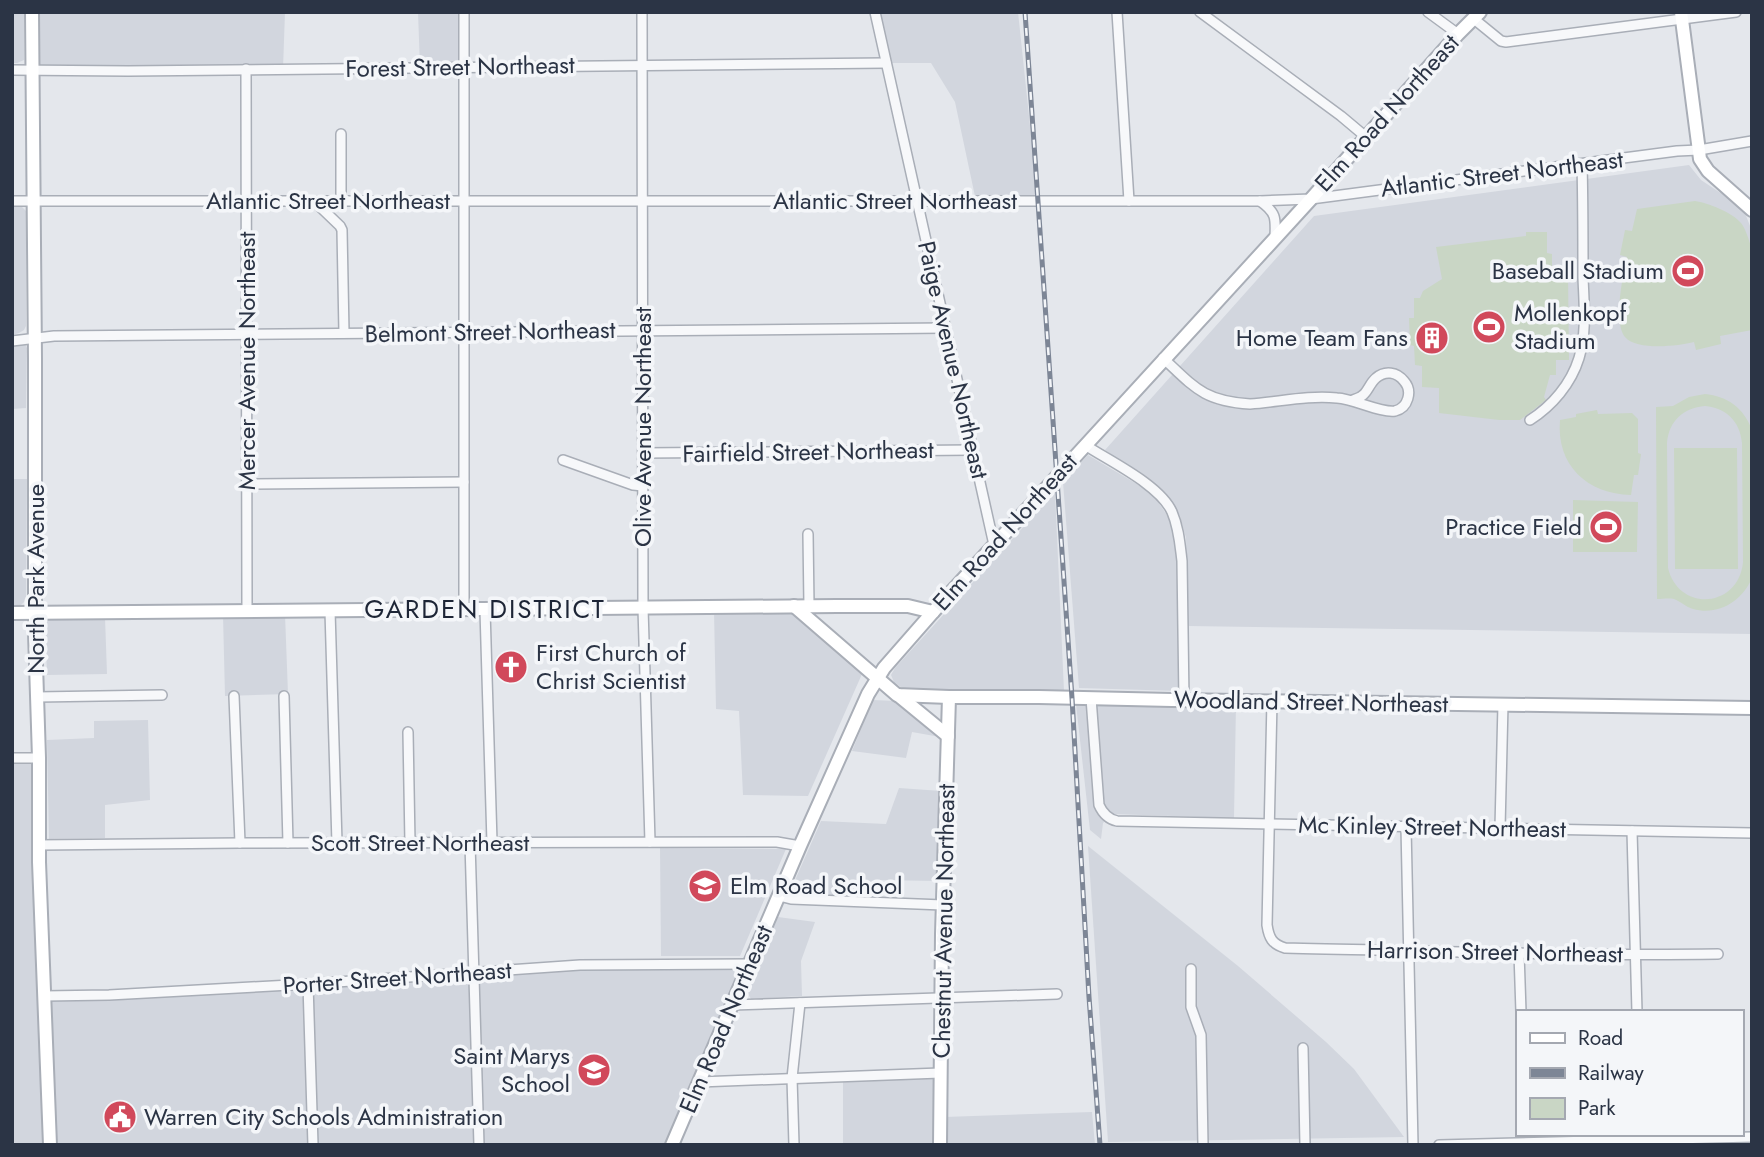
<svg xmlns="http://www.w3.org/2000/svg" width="1764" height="1157" font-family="Jost,sans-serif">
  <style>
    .built { fill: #d2d6de }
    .green { fill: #c9d6c5; fill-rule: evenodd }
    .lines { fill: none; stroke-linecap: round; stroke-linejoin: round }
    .street-casing { stroke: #a9aeb7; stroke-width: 12 }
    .secondary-casing { stroke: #a9aeb7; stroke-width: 16 }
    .street { stroke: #f7f8fa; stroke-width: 9 }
    .secondary { stroke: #fff; stroke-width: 12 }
    .rail-casing { stroke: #7d8696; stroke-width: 5 }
    .rail { stroke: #f4f6f9; stroke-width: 2.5; stroke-dasharray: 8; stroke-linecap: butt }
    .labels { text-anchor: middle; stroke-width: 7; stroke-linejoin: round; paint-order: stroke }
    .street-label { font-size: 24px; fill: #2b3445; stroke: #f4f6f9 }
    .poi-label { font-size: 24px; fill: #2b3445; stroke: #f4f6f9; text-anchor: end }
    .neighbourhood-label { font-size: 26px; letter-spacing: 2px; fill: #1d2536; stroke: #f4f6f9 }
  </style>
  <rect width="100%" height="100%" fill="#e4e7ec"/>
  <g class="built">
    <polygon points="12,12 24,12 24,60 17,63 12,63"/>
    <polygon points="32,12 285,12 283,69 33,70"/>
    <polygon points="418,12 464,12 463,67 420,67"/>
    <polygon points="875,12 1018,12 1038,201 976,201 955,102 931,63 886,63"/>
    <polygon points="1689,165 1701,180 1743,208 1752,231 1752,634 1188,626 1186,538 1180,516 1168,496 1160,488 1105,450 1314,216"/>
    <polygon points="12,205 20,205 26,211 26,326 24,330 19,333 12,335"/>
    <polygon points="19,343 25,344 27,348 26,408 12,409 12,344"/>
    <polygon points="1088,455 1152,493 1171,521 1177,554 1179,691 1079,688 1063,482"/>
    <polygon points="12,479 27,479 26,600 20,606 12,606"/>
    <polygon points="1055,492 1064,691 912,689 902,688 894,682 891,675 895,668"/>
    <polygon points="714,611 791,611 862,674 808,796 743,795 739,711 716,709"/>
    <polygon points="285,614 288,694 225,696 223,615"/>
    <polygon points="105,617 107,674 47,675 45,618"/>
    <polygon points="873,700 896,701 940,737 912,732 906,758 852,751"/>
    <polygon points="1076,704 1236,704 1234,818 1112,814 1103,823 1101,839 1090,830"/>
    <polygon points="148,720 150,800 105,805 105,838 49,839 47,740 94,738 94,721"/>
    <polygon points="12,758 39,758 44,996 580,965 749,964 672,1145 12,1145"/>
    <polygon points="899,788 941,791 938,881 877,880 873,900 796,897 789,894 821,821 886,824"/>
    <polygon points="1088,846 1238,966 1326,1042 1354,1069 1404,1137 1108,1142"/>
    <polygon points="660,848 786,849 740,956 661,956"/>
    <polygon points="778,917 815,922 801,961 802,996 751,999 747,992"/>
    <polygon points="936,1076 936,1143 843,1145 843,1080"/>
    <polygon points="1092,1112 1095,1145 944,1145 944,1117"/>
  </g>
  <g class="green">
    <path d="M 1695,201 C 1708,203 1732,212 1741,223 C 1746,229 1749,241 1752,249 L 1752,330 L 1720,336 L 1721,344 L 1696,350 L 1694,342 C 1678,346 1637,351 1625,337 C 1613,323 1623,274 1627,257 L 1620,255 L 1625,230 L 1632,231 L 1637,209 Z"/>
    <polygon points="1526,232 1547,232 1547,253 1552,254 1552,270 1561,270 1568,274 1569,360 1556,360 1556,375 1550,375 1544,397 1546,400 1520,420 1499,420 1439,413 1439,388 1422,387 1422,366 1415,365 1414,346 1410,345 1409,318 1414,318 1414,298 1420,298 1423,291 1442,279 1436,247 1526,236"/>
    <path d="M 1705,394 C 1727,396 1744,408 1752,430 L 1752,578 C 1742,601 1719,616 1693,609 C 1686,607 1680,601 1674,599 C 1669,598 1662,599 1657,599 L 1656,411 L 1656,407 L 1673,406 L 1689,397 ZM 1705,406 C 1726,408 1740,421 1742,443 L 1743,562 C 1739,608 1679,613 1668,568 L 1667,443 C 1669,421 1683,408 1705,406 Z"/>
    <path d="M 1597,410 L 1598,414 L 1632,413 L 1638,419 L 1638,453 L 1641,454 L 1638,475 L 1634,475 L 1631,495 C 1587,494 1556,465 1560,420 L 1576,417 L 1576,414 Z"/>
    <polygon points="1674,448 1737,448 1738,569 1675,569"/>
    <polygon points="1573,500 1638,502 1637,552 1573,552"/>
  </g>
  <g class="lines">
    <defs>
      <g id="street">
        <polyline points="464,12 464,610"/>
        <polyline points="642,12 643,608 650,842"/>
        <polyline points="875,12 994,545"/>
        <polyline points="1117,12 1129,201"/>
        <polyline points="1200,12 1341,116 1366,137"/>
        <polyline points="1428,12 1458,34"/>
        <polyline points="1474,19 1501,41 1506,42 1736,12"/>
        <polyline points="246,69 247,611"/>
        <polyline points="12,70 128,71 886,63"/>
        <polyline points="341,134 341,201"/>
        <polyline points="12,201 1260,201 1311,199 1677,151 1699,150 1752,141"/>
        <polyline points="314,201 340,226 342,230 344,333"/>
        <path d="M 1260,201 C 1276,212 1276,218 1275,237"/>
        <polyline points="12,341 54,336 946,328"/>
        <path d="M 1163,358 C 1195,388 1204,401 1250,404 C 1279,402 1308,395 1337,398 C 1354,399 1381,413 1395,411 C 1408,408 1413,391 1404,381 C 1397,372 1385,370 1376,378 C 1370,383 1368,391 1363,395 C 1361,397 1356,399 1353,400"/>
        <path d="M 1530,420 C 1552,406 1571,384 1579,358 C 1587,332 1584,304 1583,277 C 1583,239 1583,201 1582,164"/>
        <path d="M 1085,445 C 1111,462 1160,485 1172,512 C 1179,528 1180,545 1182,561 L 1184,700"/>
        <polyline points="643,453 973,450"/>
        <polyline points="563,460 633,485 643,486"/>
        <polyline points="247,484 464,482"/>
        <polyline points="808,534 809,606"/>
        <polyline points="485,610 492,842"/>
        <polyline points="330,611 337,843"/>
        <polyline points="234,696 240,843"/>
        <polyline points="284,696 288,843"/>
        <polyline points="37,697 162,695"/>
        <path d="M 1091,698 L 1099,805 C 1103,814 1108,819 1117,821 L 1752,833"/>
        <path d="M 1272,701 L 1267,925 C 1269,938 1272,944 1285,948 C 1430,951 1574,956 1718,954"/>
        <polyline points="408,732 410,843"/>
        <polyline points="12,758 39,758"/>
        <polyline points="1406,827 1413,1145"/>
        <polyline points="1500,828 1503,704"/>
        <polyline points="1632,831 1637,1012"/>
        <polyline points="470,843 479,1145"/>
        <polyline points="39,845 240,843 777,842 800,846"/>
        <polyline points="779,896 791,899 943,905"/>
        <polyline points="1519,953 1521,1012"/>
        <polyline points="1191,969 1191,1007 1201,1035 1203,1145"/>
        <polyline points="308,984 313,1145"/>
        <polyline points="44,996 109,995 308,984 580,965 749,964"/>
        <polyline points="732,1005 1057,994"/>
        <polyline points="1303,1048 1305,1145"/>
        <polyline points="699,1082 940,1073"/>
        <polyline points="794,1145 792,1078 800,1003"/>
        <polyline points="1439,1145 1752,1137"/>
      </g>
      <g id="secondary">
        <polyline points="32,12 35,359 35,633 39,758 39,862 50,1145"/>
        <polyline points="1681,12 1700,159 1708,171 1752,210"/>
        <polyline points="794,606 897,695 949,697 1039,697 1172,700 1752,708"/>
        <polyline points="12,613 837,606 908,606 933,612"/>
        <polyline points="898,695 948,736"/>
        <polyline points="672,1145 800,846 868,694 884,668 933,612 1311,199 1458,34 1480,12"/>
        <polyline points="940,1145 942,934 949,697"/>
      </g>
    </defs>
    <use href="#street" class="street-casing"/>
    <use href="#secondary" class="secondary-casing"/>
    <use href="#street" class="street"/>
    <use href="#secondary" class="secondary"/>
    <defs>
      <polyline id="rail" points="1025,12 1072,698 1089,997 1100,1145"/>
    </defs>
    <use href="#rail" class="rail-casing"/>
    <use href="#rail" class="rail"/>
  </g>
  <defs>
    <symbol id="stadium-disc" viewBox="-11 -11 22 22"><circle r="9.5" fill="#d1495b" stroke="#f4f6f9"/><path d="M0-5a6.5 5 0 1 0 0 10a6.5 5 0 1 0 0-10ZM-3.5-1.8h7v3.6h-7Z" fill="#fff"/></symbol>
    <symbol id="building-disc" viewBox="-11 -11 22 22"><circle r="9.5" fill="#d1495b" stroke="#f4f6f9"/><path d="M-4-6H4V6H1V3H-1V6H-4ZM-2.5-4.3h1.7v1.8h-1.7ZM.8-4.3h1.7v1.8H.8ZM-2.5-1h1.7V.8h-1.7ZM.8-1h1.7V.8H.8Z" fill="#fff"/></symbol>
    <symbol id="church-disc" viewBox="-11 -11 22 22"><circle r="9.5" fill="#d1495b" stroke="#f4f6f9"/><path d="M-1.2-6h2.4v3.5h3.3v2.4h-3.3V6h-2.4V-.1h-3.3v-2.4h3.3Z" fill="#fff"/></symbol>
    <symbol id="school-disc" viewBox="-11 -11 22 22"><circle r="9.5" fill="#d1495b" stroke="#f4f6f9"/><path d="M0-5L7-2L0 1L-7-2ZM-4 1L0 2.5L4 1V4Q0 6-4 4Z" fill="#fff"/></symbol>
    <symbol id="civic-disc" viewBox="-11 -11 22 22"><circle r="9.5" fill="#d1495b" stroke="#f4f6f9"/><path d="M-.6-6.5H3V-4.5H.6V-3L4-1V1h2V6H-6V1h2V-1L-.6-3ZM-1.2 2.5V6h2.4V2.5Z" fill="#fff"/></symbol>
  </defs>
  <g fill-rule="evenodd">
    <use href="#stadium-disc" x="1669" y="252" width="38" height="38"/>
    <use href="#stadium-disc" x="1470" y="308" width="38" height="38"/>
    <use href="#building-disc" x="1413" y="319" width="38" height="38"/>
    <use href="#stadium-disc" x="1587" y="508" width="38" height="38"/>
    <use href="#church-disc" x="492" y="648" width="38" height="38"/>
    <use href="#school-disc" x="686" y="867" width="38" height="38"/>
    <use href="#school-disc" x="575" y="1051" width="38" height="38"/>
    <use href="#civic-disc" x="101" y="1098" width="38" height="38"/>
  </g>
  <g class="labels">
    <g class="street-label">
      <text transform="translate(460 67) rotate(-1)" y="8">Forest Street Northeast</text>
      <text transform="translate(1387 113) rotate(-48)" y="8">Elm Road Northeast</text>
      <text transform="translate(1502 174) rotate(-7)" y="8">Atlantic Street Northeast</text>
      <text x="328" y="209">Atlantic Street Northeast</text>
      <text x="895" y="209">Atlantic Street Northeast</text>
      <text transform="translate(490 332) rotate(-1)" y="8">Belmont Street Northeast</text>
      <text transform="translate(953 360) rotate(77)" y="8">Paige Avenue Northeast</text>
      <text transform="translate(247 361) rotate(-90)" y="8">Mercer Avenue Northeast</text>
      <text transform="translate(643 427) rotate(-90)" y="8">Olive Avenue Northeast</text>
      <text transform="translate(808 452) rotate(-1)" y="8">Fairfield Street Northeast</text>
      <text transform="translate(1005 532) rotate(-48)" y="8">Elm Road Northeast</text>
      <text transform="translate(36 579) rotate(-90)" y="8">North Park Avenue</text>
      <text transform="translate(1311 702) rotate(1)" y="8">Woodland Street Northeast</text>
      <text transform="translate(1432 827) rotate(1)" y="8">Mc Kinley Street Northeast</text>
      <text x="420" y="851">Scott Street Northeast</text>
      <text transform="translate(944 921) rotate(-89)" y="8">Chestnut Avenue Northeast</text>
      <text transform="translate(1495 952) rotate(1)" y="8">Harrison Street Northeast</text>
      <text transform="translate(397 978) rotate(-4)" y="8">Porter Street Northeast</text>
      <text transform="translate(726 1019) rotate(-67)" y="8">Elm Road Northeast</text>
    </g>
    <g class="poi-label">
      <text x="1664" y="279">Baseball Stadium</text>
      <text x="1514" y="321" text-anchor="start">Mollenkopf<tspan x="1514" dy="28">Stadium</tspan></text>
      <text x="1408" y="346">Home Team Fans</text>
      <text x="1582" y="535">Practice Field</text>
      <text x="536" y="661" text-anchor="start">First Church of<tspan x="536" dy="28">Christ Scientist</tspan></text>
      <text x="730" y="894" text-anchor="start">Elm Road School</text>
      <text x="570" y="1064">Saint Marys<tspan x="570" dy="28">School</tspan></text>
      <text x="144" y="1125" text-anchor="start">Warren City Schools Administration</text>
    </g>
    <g class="neighbourhood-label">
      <text x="485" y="618">GARDEN DISTRICT</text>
    </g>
  </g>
  <rect width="1764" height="1157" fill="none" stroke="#2b3445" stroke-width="28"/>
  <rect x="1516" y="1010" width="228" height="126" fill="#f4f6f9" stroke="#a4a8b1" stroke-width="2"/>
  <rect x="1530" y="1033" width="35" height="10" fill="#ffffff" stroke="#a4a8b1" stroke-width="2"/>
  <text x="1578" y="1045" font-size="21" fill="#2b3445">Road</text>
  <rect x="1530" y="1068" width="35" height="10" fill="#7d8696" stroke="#a4a8b1" stroke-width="2"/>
  <text x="1578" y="1080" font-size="21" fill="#2b3445">Railway</text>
  <rect x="1530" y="1098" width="35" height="21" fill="#c9d6c5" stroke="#a4a8b1" stroke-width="2"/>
  <text x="1578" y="1115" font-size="21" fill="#2b3445">Park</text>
</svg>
